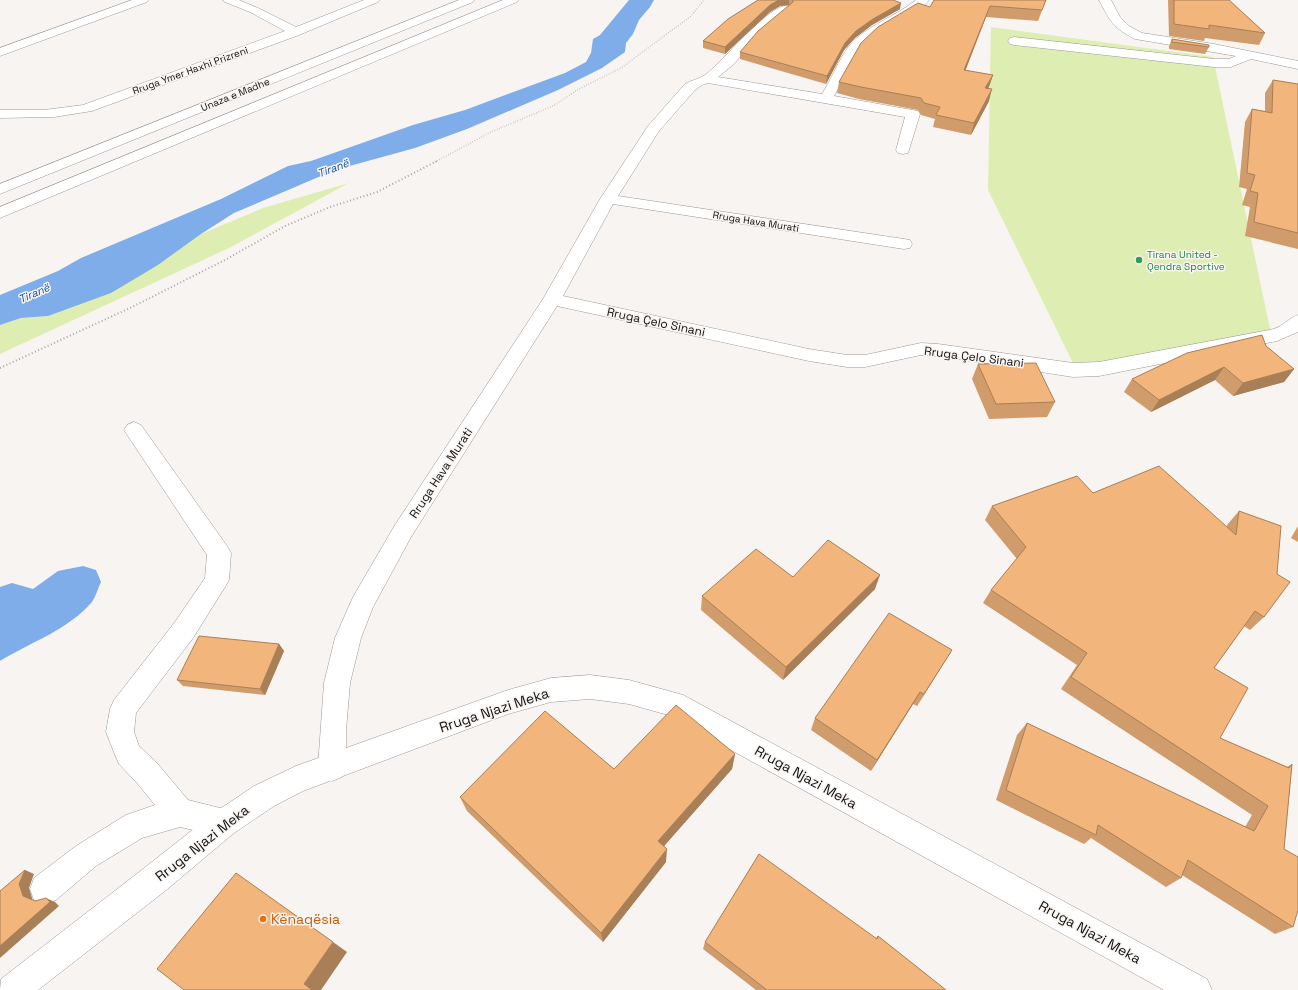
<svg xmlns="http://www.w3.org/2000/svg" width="1298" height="990" font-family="'Space Grotesk',sans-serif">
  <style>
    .green { fill: #deeeb2 }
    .water { fill: #7fadea }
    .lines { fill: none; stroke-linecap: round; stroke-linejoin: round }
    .minor-casing { stroke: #9b9895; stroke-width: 1 }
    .major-casing { stroke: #9b9895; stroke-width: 1 }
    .highway-casing { stroke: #9b9895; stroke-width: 1 }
    .path-far1 { stroke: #a8a5a2; stroke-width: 1.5; stroke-dasharray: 0.5 2; stroke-linecap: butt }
    .path { stroke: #a8a5a2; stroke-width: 2; stroke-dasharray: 1 2.5; stroke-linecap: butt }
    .minor { fill: #fff; fill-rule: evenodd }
    .major { fill: #fff; fill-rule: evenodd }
    .highway { fill: #fff; fill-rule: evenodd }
    .wall { fill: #d09c6b }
    .shaded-wall { fill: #a97f57 }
    .building { fill: #f2b57c; stroke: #a97f57 }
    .leisure-dot { fill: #2e9e5b; stroke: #f8f4f1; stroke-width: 1.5 }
    .food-dot { fill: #e8710a; stroke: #f8f4f1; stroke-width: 1.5 }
    .labels { text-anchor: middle; stroke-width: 3; stroke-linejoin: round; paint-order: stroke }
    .far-street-label { font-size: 10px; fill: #131211; stroke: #f8f4f1 }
    .far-leisure-label { font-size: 10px; fill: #27864d; stroke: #f8f4f1; text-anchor: start }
    .far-water-label { font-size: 11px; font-style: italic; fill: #18539b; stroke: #f8f4f1 }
    .street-label { font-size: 12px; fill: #131211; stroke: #f8f4f1 }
    .near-street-label { font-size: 14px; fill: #131211; stroke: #f8f4f1 }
    .near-food-label { font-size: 14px; fill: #c56008; stroke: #f8f4f1; text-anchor: start }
  </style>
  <rect width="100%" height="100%" fill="#f8f4f1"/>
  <g class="green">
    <polygon points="991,27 1213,57 1270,329 1097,364 1073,363 988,190"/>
    <polygon points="349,183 229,248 0,354 0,325 21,318 48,316 158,265 201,234 263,208"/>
  </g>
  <g class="water">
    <polygon points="629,0 654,0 650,7 639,20 633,34 626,43 625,52 602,68 558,90 467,129 415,148 335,170 234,213 201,234 158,265 111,293 48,316 21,318 0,325 0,295 58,271 81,258 221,199 288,166 311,161 413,125 465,110 565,73 586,62 591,53 593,39 600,35"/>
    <path d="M 83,566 L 96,570 L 101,582 C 98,588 96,596 92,602 C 68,630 31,642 0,661 L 0,587 L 12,583 L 33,589 L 58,571 Z"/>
  </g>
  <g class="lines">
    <defs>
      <g id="minor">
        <polygon points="132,0 149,0 147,2 0,56 0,48"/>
        <polygon points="223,0 239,0 258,8 296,27 364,0 380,0 378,2 299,35 92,111 54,117 0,118 0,110 44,110 83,105 285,31 250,12 225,2"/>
        <path d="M 916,0 L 929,0 C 916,18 885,27 868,42 C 852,55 845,79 834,96 L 918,111 L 920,114 L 908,153 L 903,154 L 898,153 L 896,150 L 905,117 L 708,83 L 702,85 L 695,90 L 659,131 L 618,196 L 904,239 L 910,240 L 912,244 L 910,248 L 904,249 L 613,204 L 563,296 L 809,349 L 847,355 L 865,355 L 921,343 L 938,344 L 1073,363 L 1099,362 L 1274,329 C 1283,326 1289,318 1298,315 L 1298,332 L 1277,341 L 1099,376 L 1073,377 L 938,356 L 921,355 L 865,367 L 847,367 L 809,361 L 557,306 L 411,537 L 373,607 L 361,638 L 350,683 L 346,730 L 346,767 L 342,777 L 332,781 L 322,777 L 318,767 L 324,683 L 335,638 L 353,597 L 395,525 L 543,299 L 600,199 L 648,126 L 685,84 C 692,80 699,79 705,75 C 722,63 771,1 789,6 L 791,8 L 756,37 L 734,64 L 718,77 L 822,94 C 831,80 839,59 849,46 C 867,25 895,17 916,0 Z"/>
        <path d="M 1099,0 L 1111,0 L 1120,17 L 1129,26 L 1142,33 L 1214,44 L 1298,61 L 1298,69 L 1251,59 L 1231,67 L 1214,67 L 1014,45 L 1010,44 L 1008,41 L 1010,38 L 1014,37 L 1214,59 L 1229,59 L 1236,56 L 1135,39 C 1113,28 1110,21 1099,0 Z"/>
        <polygon points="134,422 141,425 227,546 231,553 229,580 225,587 193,638 136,713 134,732 139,746 157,763 188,800 224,809 234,813 238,823 234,833 224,837 180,827 142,838 96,866 56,900 45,904 34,900 30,889 34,878 76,846 126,815 155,805 137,783 119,764 115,755 106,732 110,709 114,700 175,622 205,578 207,555 124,430 127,425"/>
      </g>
      <polygon id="major" points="590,675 629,680 683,695 1207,979 1212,990 1164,990 668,715 629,704 590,699 551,702 508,714 303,791 274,806 234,833 165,891 38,990 0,990 1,979 143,869 214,813 254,786 296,766 508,690 551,678"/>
      <g id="highway">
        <polygon points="459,0 475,0 473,2 0,194 0,184"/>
        <polygon points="503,0 519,0 517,2 0,218 0,207"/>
      </g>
    </defs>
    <use href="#minor" class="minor-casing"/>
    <use href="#major" class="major-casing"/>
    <use href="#highway" class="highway-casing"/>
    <polyline class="path-far1" points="435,162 491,132 555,105 577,90 621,68 691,16 704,0"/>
    <polyline class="path" points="0,368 132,307 225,260 285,226 330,207 377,192 437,161"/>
    <use href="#minor" class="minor"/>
    <use href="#major" class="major"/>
    <use href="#highway" class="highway"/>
  </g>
  <g class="wall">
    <polygon points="758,0 893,0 900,9 872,25 855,38 844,50 826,84 740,59 740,52 790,5 789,5 780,6 770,12 725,54 703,48 703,41"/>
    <polygon points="1046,0 1038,21 986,17 965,71 993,75 988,89 989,101 971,135 933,127 935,119 921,115 918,110 859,99 837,93 839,82 930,7"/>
    <polygon points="1168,0 1229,0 1265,33 1259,45 1205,38 1204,41 1169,36"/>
    <polygon points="1172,39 1209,47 1205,54 1169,49 1169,46"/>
    <polygon points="1273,80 1298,84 1298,249 1245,236 1250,207 1242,205 1247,189 1239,187 1245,122 1252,109 1265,111 1265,93"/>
    <polygon points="1266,346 1294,369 1284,382 1233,396 1215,380 1151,412 1124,392 1132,379"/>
    <polygon points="978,364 1055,402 1047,417 989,419 972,379"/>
    <polygon points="1093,493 1227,527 1227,525 1239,511 1264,617 1250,630 1244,626 1214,668 1220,738 1287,767 1292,764 1284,849 1293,927 1275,934 1182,875 1181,878 1166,887 1091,838 1084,844 996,800 1017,735 1027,723 1245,827 1252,815 1061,689 1077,665 983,603 991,590 1017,559 985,520 992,506"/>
    <polygon points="1298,526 1298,542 1291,538"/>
    <polygon points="793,577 875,589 783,680 701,610 702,596"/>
    <polygon points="279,644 284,651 265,695 183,686 177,680"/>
    <polygon points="952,650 917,706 913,704 871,771 811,730 815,718"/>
    <polygon points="735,754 732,769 664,846 666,862 603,942 467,811 460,797 614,769"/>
    <polygon points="878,936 946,990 756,990 703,949 705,942 876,938"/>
  </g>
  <g class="shaded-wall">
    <polygon points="779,0 789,0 789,5 780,6 770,12 725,54 725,47 770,5"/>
    <polygon points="901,3 900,9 872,25 855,38 844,50 826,84 827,76 845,43 856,31 873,19"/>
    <polygon points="990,6 986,17 961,82 964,70"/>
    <polygon points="993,75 989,87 982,100 985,88"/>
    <polygon points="992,89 989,101 971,135 974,123"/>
    <polygon points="1224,367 1215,380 1151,412 1159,400"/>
    <polygon points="1294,369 1284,382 1233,396 1243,383"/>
    <polygon points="880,575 875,589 783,680 786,667"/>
    <polygon points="279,644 284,651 265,695 260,689"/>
    <polygon points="952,650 944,663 917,706 924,694"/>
    <polygon points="920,692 913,704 871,771 877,760"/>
    <polygon points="735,754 732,769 657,854 658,841"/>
    <polygon points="667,849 666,862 603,942 601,933"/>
    <polygon points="25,870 34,874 29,888 33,901 23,896 19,884"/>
    <polygon points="46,898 55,902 59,906 0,958 0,946"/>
    <polygon points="333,942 347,952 321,990 312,990 304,984"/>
  </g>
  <g class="building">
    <polygon points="758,0 779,0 770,5 725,47 703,41 728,19"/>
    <polygon points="793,0 893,0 901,3 873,19 856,31 845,43 827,76 740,52 758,31 793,2"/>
    <polygon points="934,0 1046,0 1042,10 990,6 964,70 993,75 985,88 992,89 974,123 936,115 940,107 924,103 921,98 861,87 839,82 861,43 878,27 918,3 930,7"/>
    <polygon points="1174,0 1229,0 1265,33 1209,25 1209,29 1174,24"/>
    <polygon points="1172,39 1209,45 1209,47 1172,42"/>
    <polygon points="1273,80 1298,84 1298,233 1254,222 1258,193 1250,191 1255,175 1247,173 1252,109 1272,113"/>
    <polygon points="1262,335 1266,346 1294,369 1243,383 1224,367 1159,400 1132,379 1187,353"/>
    <polygon points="1036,363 1055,402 996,404 978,364"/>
    <polygon points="1159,466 1236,535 1239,511 1281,526 1277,574 1290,582 1264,617 1255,611 1214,668 1248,688 1220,738 1289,768 1292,764 1284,849 1298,857 1298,910 1293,927 1188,860 1181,878 1098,825 1096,835 1006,790 1027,723 1254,831 1268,806 1071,677 1087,653 991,590 1026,547 992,506 1077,476 1093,493"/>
    <polygon points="828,540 880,575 786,667 702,596 756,549 793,577"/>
    <polygon points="889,613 952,650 924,694 920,692 877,760 815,718"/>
    <polygon points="199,636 279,644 260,689 177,680"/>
    <polygon points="676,705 735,754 658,841 667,849 601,933 460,797 545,711 614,769"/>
    <polygon points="759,854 877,939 878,936 946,990 767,990 705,942"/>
    <polygon points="25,870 19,884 23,896 35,901 46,898 50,902 0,946 0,891"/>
    <polygon points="236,873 333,942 304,984 312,990 184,990 157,969"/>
  </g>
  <circle class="leisure-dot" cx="1139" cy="260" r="4"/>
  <circle class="food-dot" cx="263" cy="919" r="4"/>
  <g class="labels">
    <g class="far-street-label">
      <text transform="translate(190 70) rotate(-20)" y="4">Rruga Ymer Haxhi Prizreni</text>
      <text transform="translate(235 94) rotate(-22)" y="4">Unaza e Madhe</text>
      <text transform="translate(756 221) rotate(9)" y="4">Rruga Hava Murati</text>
    </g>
    <g class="far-leisure-label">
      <text x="1147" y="258">Tirana United -<tspan x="1147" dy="12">Qendra Sportive</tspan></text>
    </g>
    <g class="far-water-label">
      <text transform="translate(333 168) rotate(-21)" y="4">Tiranë</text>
      <text transform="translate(34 293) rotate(-24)" y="4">Tiranë</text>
    </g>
    <g class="street-label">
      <text transform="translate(656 322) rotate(12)" y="4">Rruga Çelo Sinani</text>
      <text transform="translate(974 357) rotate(7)" y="4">Rruga Çelo Sinani</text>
      <text transform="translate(441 473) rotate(-57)" y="4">Rruga Hava Murati</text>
    </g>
    <g class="near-street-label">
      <text transform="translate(494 710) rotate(-18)" y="5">Rruga Njazi Meka</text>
      <text transform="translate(806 777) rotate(29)" y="5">Rruga Njazi Meka</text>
      <text transform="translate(202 843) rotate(-38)" y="5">Rruga Njazi Meka</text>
      <text transform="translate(1090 932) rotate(29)" y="5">Rruga Njazi Meka</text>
    </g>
    <g class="near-food-label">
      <text x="271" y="924">Kënaqësia</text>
    </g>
  </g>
</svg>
